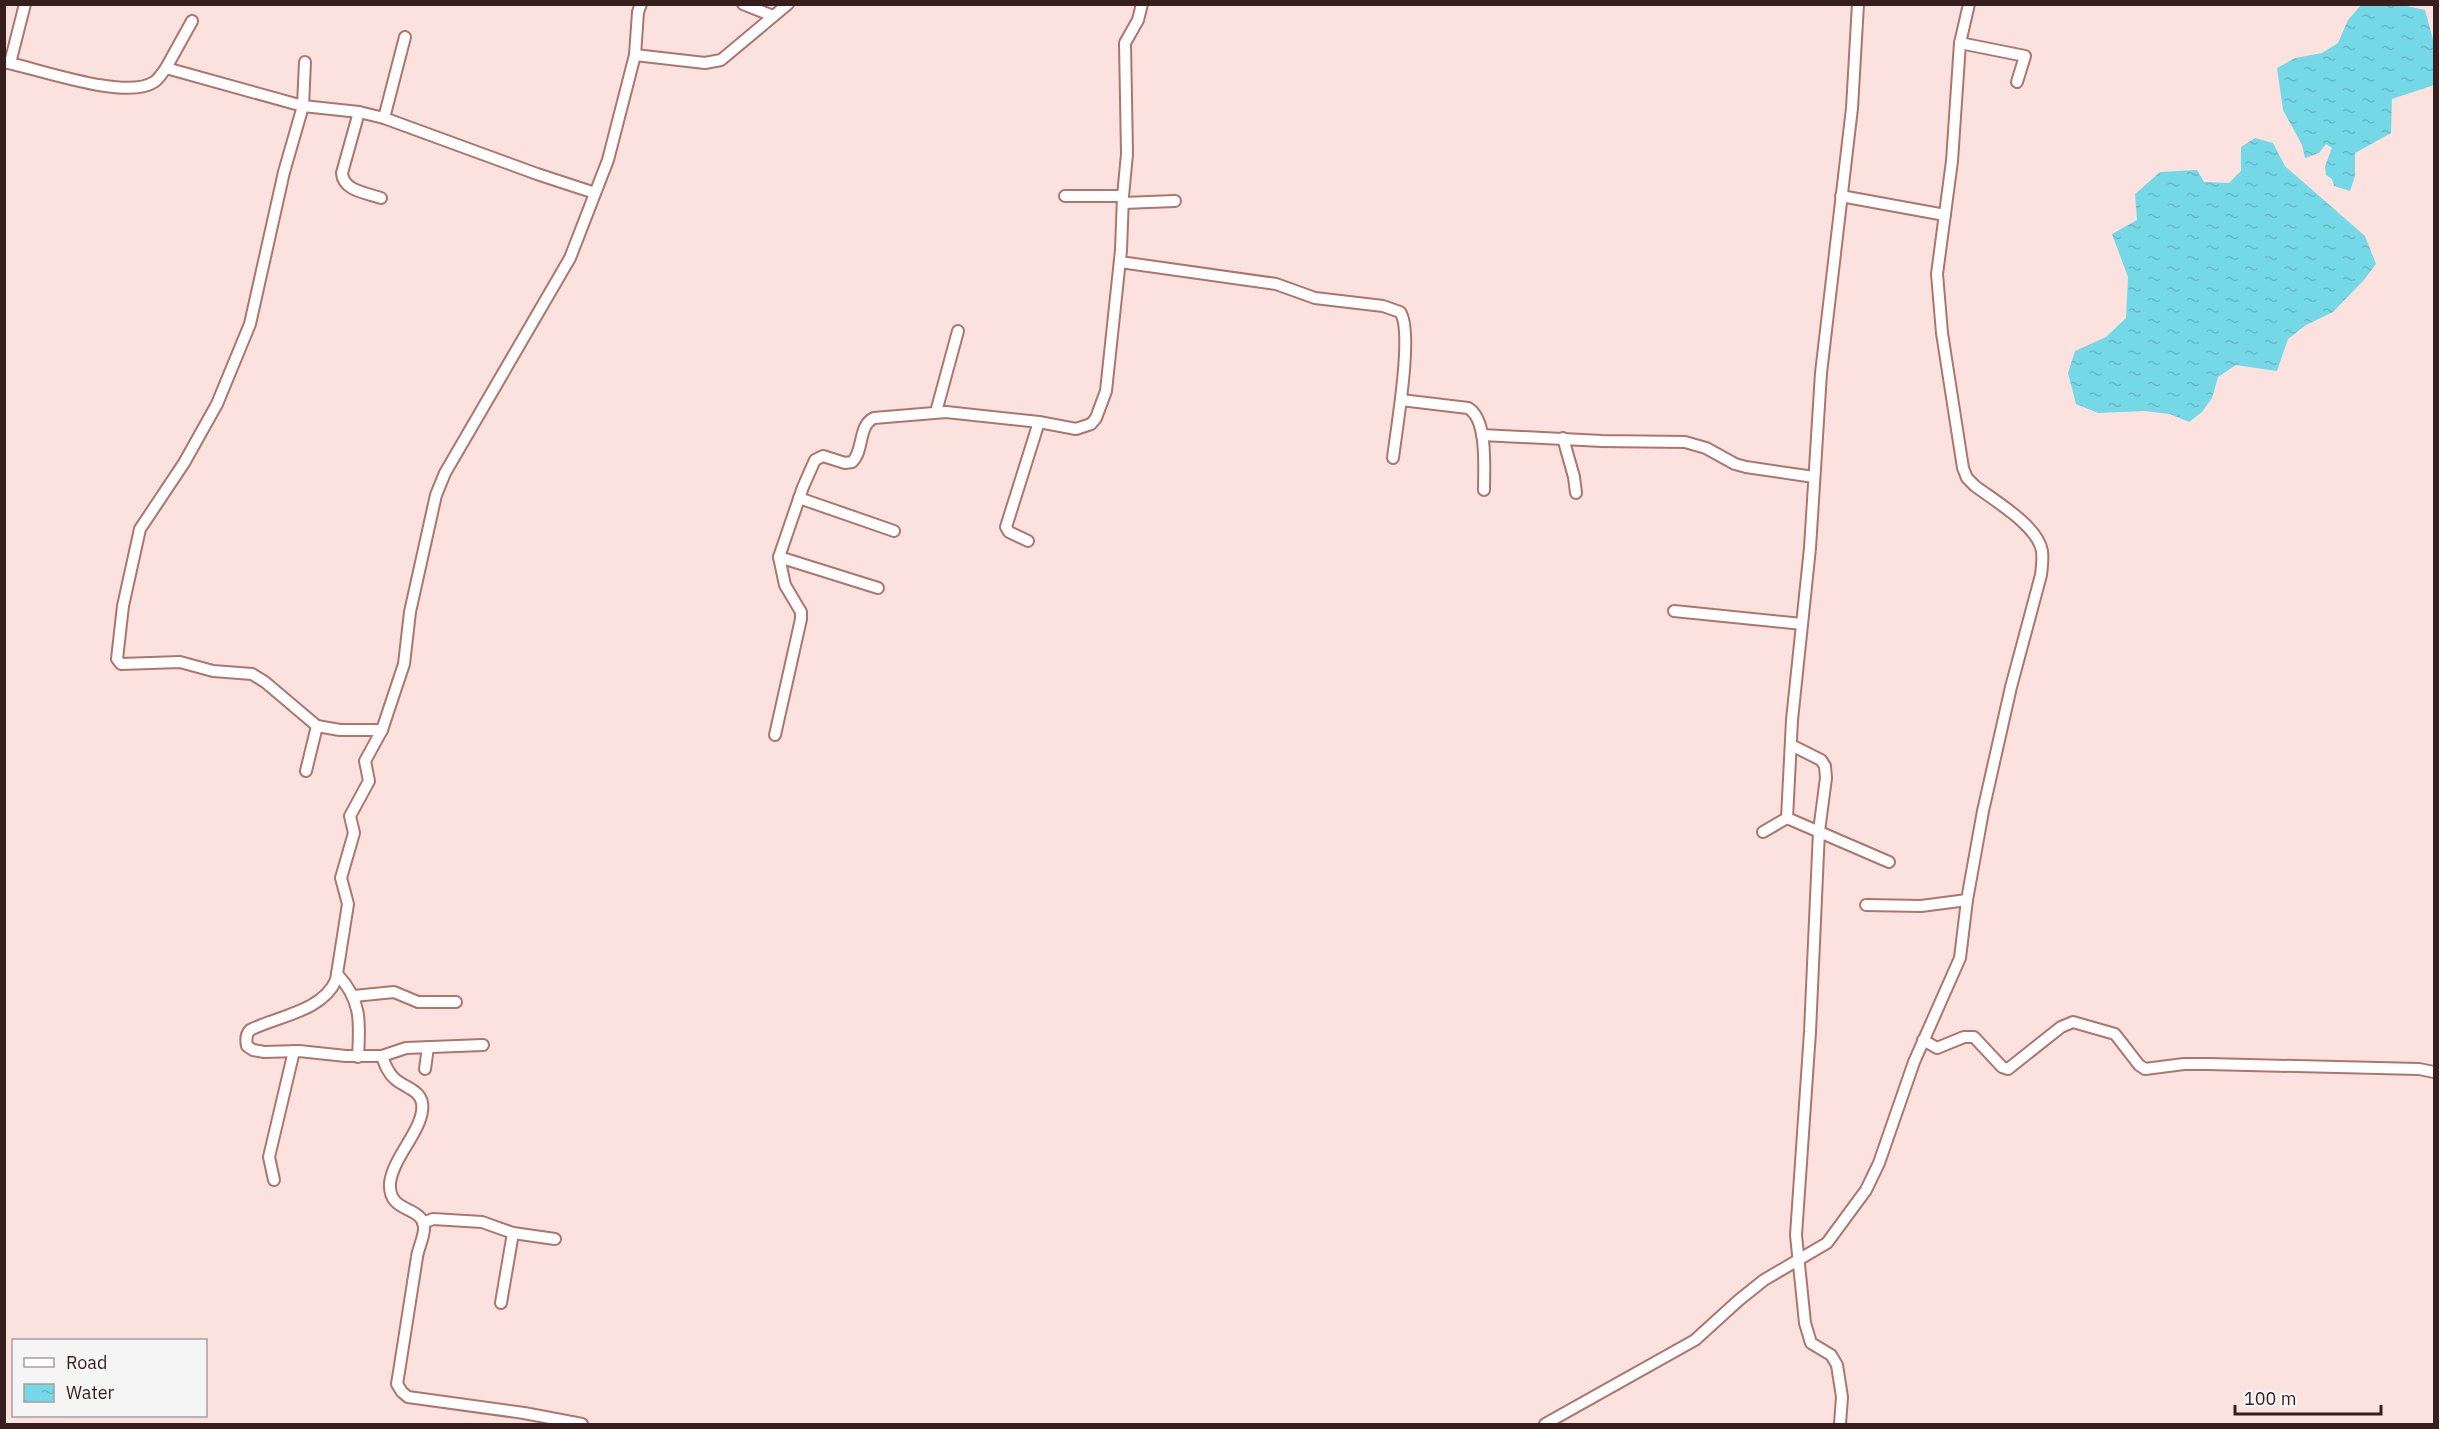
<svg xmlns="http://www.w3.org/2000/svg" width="2439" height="1429" font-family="'IBM Plex Sans',sans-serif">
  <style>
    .water { fill: url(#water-ripples) }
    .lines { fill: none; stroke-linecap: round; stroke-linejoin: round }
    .street-casing { stroke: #ad756d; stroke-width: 14 }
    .street { stroke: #fff; stroke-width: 10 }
  </style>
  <defs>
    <pattern id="water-ripples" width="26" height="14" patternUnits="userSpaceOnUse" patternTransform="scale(1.5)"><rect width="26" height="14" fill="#75d8e7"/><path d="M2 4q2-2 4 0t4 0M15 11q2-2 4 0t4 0" fill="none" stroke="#66b9c6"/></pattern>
  </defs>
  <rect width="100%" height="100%" fill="#fbe2de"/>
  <g class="water">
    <polygon points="2362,4 2402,5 2425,10 2434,43 2434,85 2392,99 2391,133 2355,153 2355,176 2350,191 2334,186 2332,179 2326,175 2325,166 2332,148 2326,144 2319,153 2305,158 2302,145 2283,110 2277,68 2295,58 2322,53 2338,43 2348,20"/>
    <polygon points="2255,138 2273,143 2285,166 2365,236 2376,264 2363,281 2333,312 2306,325 2288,339 2277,371 2236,365 2218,377 2212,398 2202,412 2189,422 2170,414 2144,411 2098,413 2076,404 2068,373 2075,351 2106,337 2126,318 2128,277 2112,234 2137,220 2135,194 2160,172 2197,170 2204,182 2229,183 2241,171 2241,147"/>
  </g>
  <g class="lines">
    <defs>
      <g id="street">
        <polyline points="743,4 773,16"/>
        <polyline points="192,21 166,68 303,106 359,112 384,118 537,174 595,193"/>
        <polyline points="1960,43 2025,56 2017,82"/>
        <polyline points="635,55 705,63 721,60 788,4"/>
        <path d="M 4,62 C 36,68 126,101 154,82 C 159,79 162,73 166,68"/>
        <polyline points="305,62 303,106 284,172 250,324 217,404 184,463 140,529 123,606 117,659 121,664 180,662 213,671 252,674 265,682 317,726"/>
        <polyline points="10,63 25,4"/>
        <path d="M 359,112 L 342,173 C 343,191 367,193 381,198"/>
        <polyline points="384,118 405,37"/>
        <polyline points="1065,196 1123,196"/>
        <polyline points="1841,196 1945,215"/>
        <polyline points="1123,203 1175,201"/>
        <path d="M 1120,262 L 1276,284 L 1315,298 L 1383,306 L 1400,312 C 1414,331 1396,431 1393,458"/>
        <path d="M 1401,400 L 1468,408 C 1488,419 1484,469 1484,490"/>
        <polyline points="936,412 958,331"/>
        <polyline points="1482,435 1602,441 1685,442 1706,448 1735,464 1746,467 1814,477"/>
        <polyline points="1563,438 1574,477 1576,493"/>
        <polyline points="799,498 894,531"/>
        <polyline points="1028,541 1009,532 1006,527 1039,422"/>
        <polyline points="779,557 878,588"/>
        <polyline points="1674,611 1802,624"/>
        <path d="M 775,735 L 801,619 L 801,612 L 785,585 L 779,557 L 803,487 L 815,460 L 823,456 L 845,463 L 852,462 C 864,451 858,425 874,418 L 946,412 L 1039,422 L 1076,429 L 1091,424 L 1096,418 L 1106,391 L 1121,250 L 1123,196 L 1127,154 L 1125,43 L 1138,20 L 1142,4"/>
        <polyline points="1791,745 1821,760 1825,766 1826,778 1819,831 1810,1032 1796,1235 1805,1323 1811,1343 1831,1355 1837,1365 1842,1397 1840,1424"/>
        <polyline points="306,771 317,726 340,730 382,730"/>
        <polyline points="1787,818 1889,862"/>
        <polyline points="1763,832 1787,818 1792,720 1810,548 1821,373 1852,108 1858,4"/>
        <polyline points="1866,905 1921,906 1967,900"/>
        <path d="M 337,974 C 362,1000 360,1023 358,1057"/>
        <polyline points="354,996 394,992 418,1002 456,1002"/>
        <polyline points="1923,1040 1937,1048 1964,1037 1974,1037 2002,1067 2008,1069 2061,1027 2073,1022 2115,1034 2139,1065 2145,1069 2184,1064 2208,1064 2419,1069 2434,1072"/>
        <polyline points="382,1056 406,1048 483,1045"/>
        <polyline points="425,1069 428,1047"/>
        <polyline points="274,1180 269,1157 294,1051"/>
        <polyline points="423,1223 433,1219 482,1222 513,1233 555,1239"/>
        <polyline points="501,1303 513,1233"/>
        <path d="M 582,1424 L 524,1413 L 408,1397 L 402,1392 L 397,1384 C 404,1342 410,1300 417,1257 C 418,1248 425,1236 424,1226 C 421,1205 388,1214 390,1183 C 393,1156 426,1127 422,1103 C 420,1090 404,1087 395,1079 C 388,1073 385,1065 382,1056 L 346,1056 L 299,1051 L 264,1052 L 253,1050 L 247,1046 C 246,1041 246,1034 250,1030 C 278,1016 323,1011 336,980 L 348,904 L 341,878 L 354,833 L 350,816 L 369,781 L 365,761 L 382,730 L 404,664 L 410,612 L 436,495 L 445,473 L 570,258 L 608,160 L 635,55 L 638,12 L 641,4"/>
        <path d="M 1545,1424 L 1695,1340 L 1739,1300 L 1764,1280 L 1827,1243 L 1866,1190 L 1879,1163 L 1914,1062 L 1960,958 L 1967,900 L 1983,811 L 2011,687 L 2041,575 C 2042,567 2043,559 2042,551 C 2038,526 1995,501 1975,486 L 1967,478 L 1963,468 L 1942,333 L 1937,274 L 1952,161 L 1960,43 L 1969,4"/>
      </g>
    </defs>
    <use href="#street" class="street-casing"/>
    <use href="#street" class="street"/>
  </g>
  <rect width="2439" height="1429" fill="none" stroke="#351e1b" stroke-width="12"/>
  <rect x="12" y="1339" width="195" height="78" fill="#f5f5f5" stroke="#a89f9e" stroke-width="1.5"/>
  <rect x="24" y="1358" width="30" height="9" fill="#ffffff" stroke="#a89f9e" stroke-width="1.5"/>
  <text x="66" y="1369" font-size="18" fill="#351e1b">Road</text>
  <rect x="24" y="1384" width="30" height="18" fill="url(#water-ripples)" stroke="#a89f9e" stroke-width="1.5"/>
  <text x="66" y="1399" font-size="18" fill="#351e1b">Water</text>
  <path d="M2235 1405v9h146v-9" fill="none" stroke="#351e1b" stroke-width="3"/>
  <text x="2244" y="1405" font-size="18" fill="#351e1b" stroke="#f5f5f5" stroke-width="4.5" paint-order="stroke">100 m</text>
</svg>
